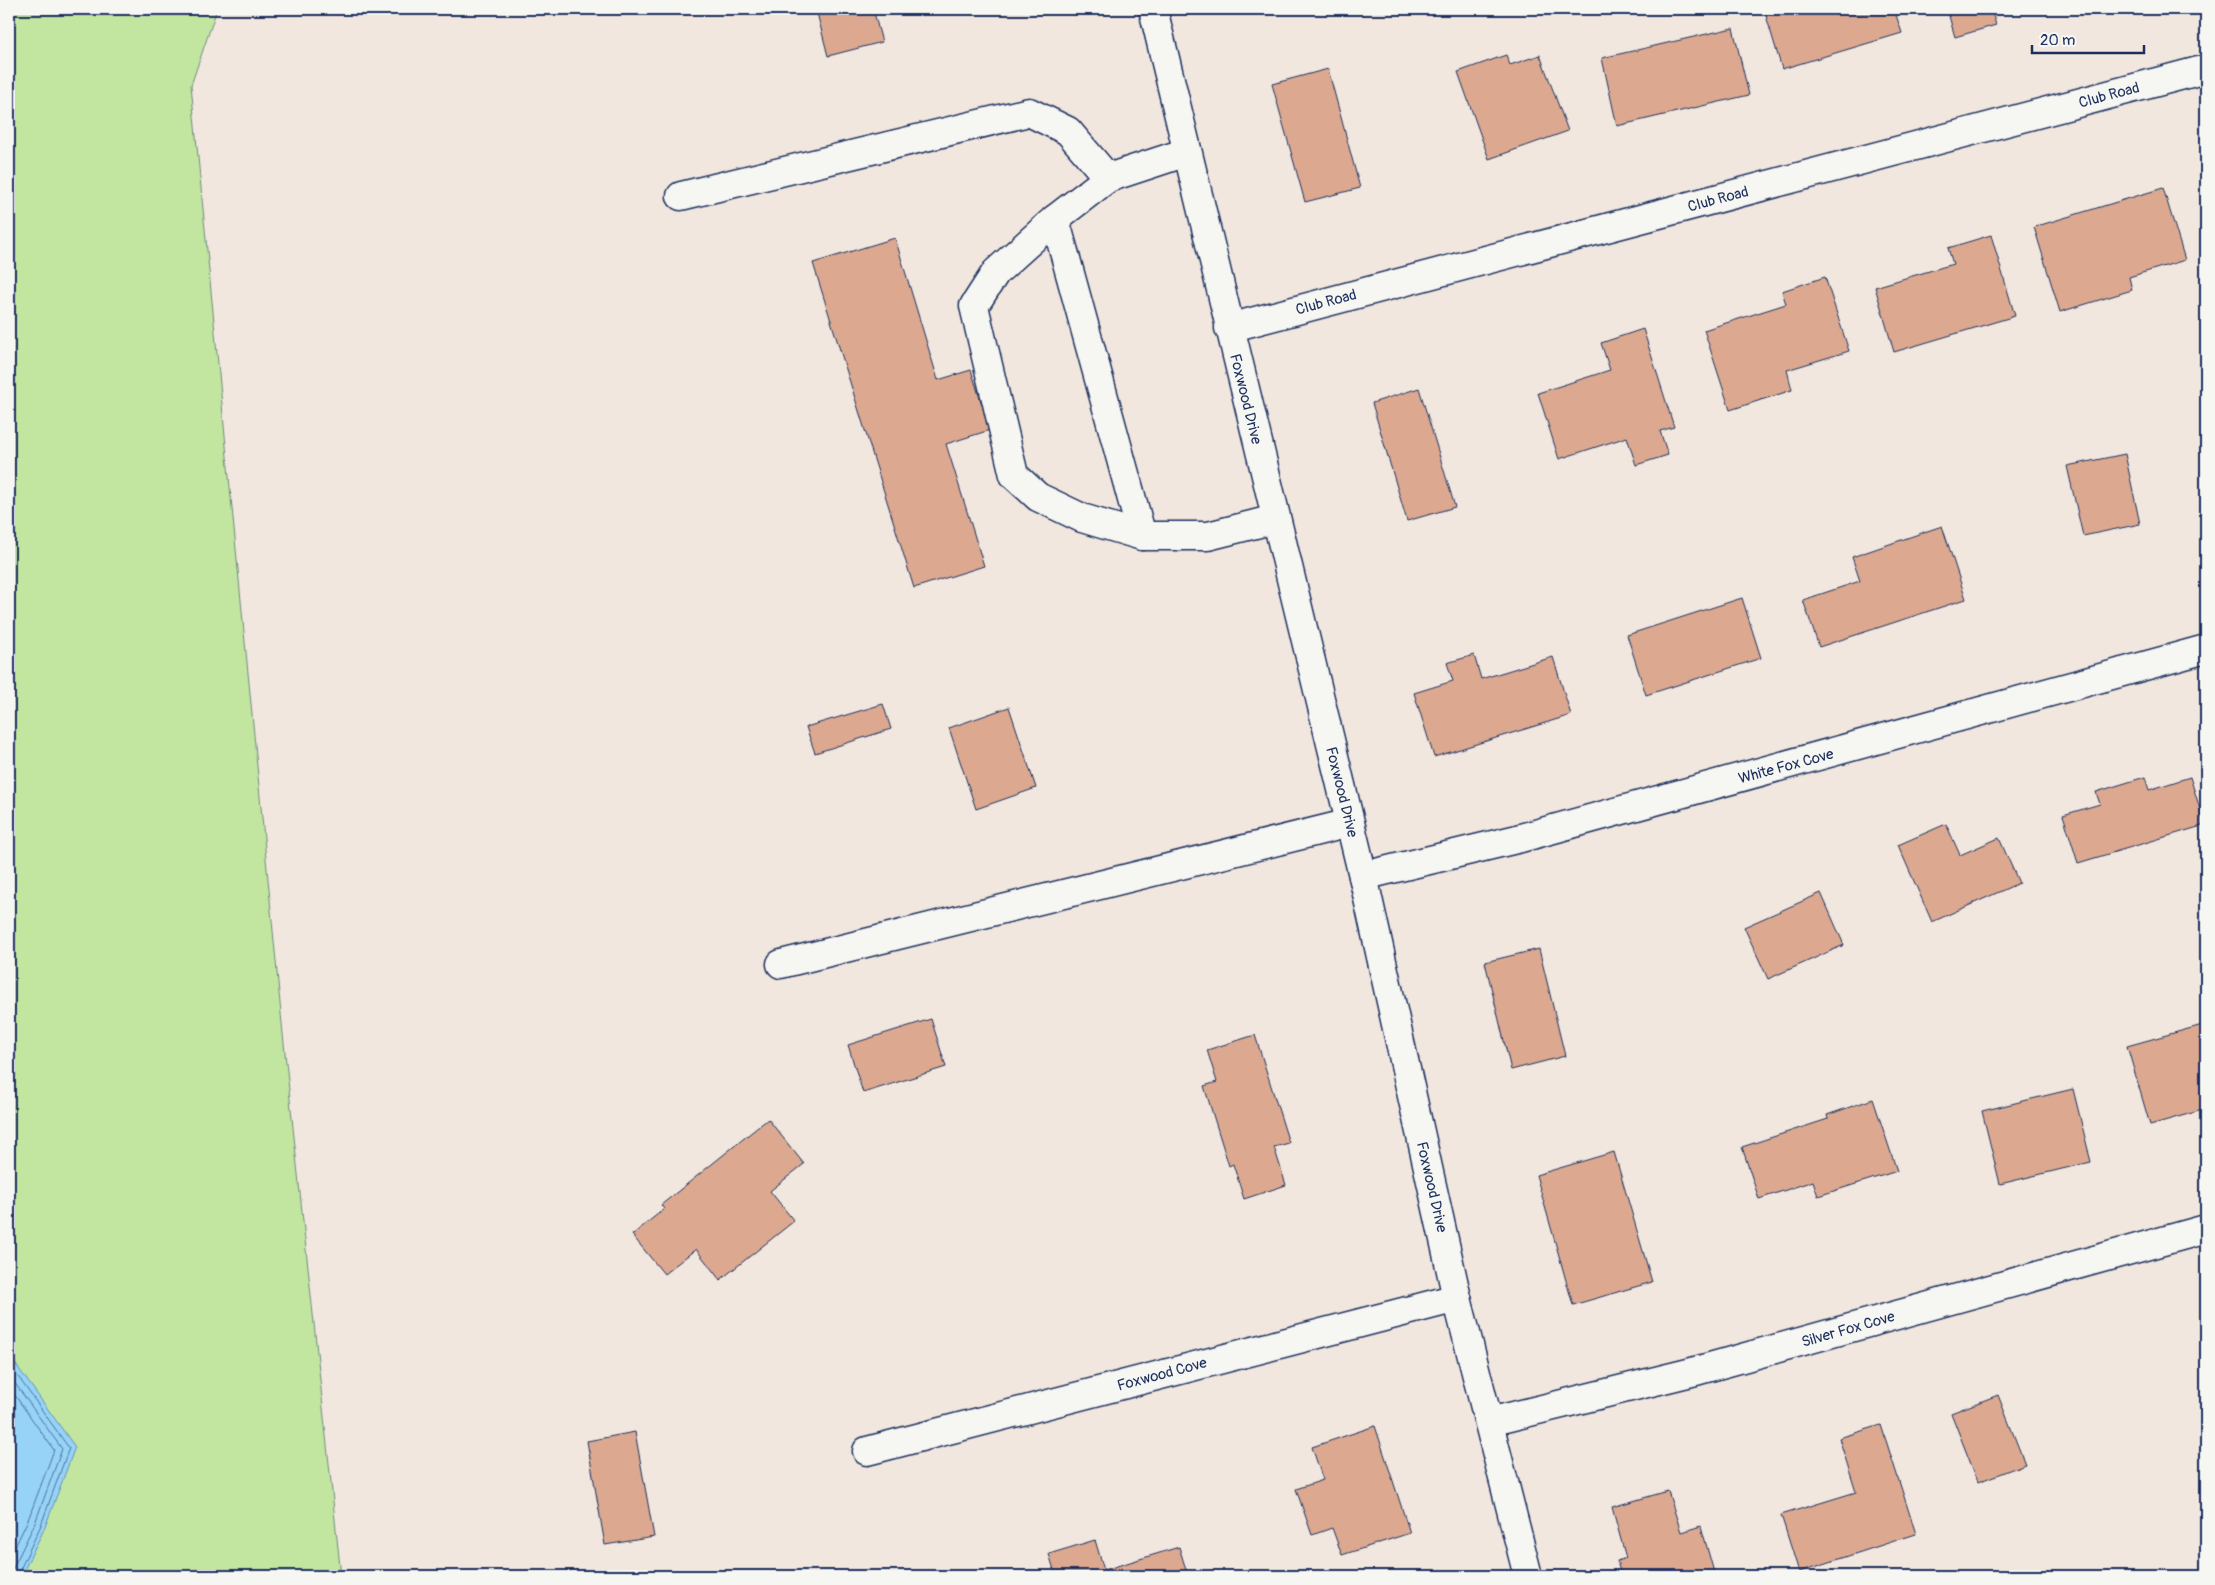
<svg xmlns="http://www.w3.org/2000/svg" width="2215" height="1585" font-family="Pangolin,sans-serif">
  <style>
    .green { fill: #c2e6a0; stroke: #6e8a7f }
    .water { fill: #97d3f7; stroke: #6591ba }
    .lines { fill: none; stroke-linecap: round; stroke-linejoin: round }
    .shore { stroke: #4d719b; stroke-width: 1 }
    .building { fill: #dca990; stroke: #1b2f5e }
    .minor-casing { stroke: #1b2f5e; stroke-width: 31 }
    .minor { stroke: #f6f6f2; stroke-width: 28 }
    .labels { text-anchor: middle; stroke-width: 4; stroke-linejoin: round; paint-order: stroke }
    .street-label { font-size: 15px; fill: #1b2f5e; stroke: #f6f6f2 }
  </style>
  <rect width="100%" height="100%" fill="#f1e7de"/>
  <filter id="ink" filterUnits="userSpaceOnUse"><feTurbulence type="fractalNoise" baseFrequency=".02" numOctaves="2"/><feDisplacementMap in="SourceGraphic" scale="10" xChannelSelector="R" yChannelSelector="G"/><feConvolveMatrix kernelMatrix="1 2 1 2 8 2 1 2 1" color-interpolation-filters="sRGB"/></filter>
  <g filter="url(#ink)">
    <polygon class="green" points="9,9 217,9 191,85 283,1034 341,1576 9,1576"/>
    <polygon class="water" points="9,1355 75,1447 45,1527 21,1576 9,1576"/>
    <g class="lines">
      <g class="shore">
        <polyline points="9,1364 69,1448 41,1525 17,1576"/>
        <polyline points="9,1375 62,1449 35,1523 12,1570 11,1576"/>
        <polyline points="9,1387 54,1450 28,1520 9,1559"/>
      </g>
    </g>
    <g class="building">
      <polygon points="816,9 873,9 882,42 828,56"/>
      <polygon points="1764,9 1894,9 1902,33 1782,69"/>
      <polygon points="1947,9 1991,9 1996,25 1955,37"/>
      <polygon points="1733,28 1749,95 1617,126 1602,58"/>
      <polygon points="1506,55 1510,65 1540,55 1568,131 1489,159 1458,72"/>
      <polygon points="1328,69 1360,188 1305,202 1272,84"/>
      <polygon points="2163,188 2185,260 2129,277 2132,290 2060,312 2034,227"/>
      <polygon points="1991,235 2015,316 1894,352 1875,287 1953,264 1948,248"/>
      <polygon points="895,238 938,380 971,370 990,430 946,444 984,566 914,588 813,263"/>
      <polygon points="1825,277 1849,351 1787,370 1792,390 1730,410 1704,330 1786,304 1782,291"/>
      <polygon points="1643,329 1674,427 1660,431 1668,455 1636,465 1627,437 1559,459 1538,393 1610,370 1601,343"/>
      <polygon points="1419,388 1455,507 1407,521 1372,403"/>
      <polygon points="2125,454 2140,524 2083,536 2067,466"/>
      <polygon points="1942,526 1966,599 1819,647 1803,600 1860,581 1852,557"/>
      <polygon points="1742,598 1761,658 1646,695 1627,635"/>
      <polygon points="1474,655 1481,679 1553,657 1571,715 1434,757 1414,693 1453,681 1447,663"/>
      <polygon points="883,704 891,729 815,753 806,727"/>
      <polygon points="1009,707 1036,788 976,809 949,728"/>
      <polygon points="2145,777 2149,790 2190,777 2205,825 2078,863 2063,815 2100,804 2096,792"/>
      <polygon points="1946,824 1960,855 1999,838 2019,883 1932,922 1898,845"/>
      <polygon points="1821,893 1844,945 1768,979 1744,927"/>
      <polygon points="1539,949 1565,1056 1511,1070 1485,962"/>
      <polygon points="931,1019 946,1067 863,1093 848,1045"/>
      <polygon points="2206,1024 2206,1109 2150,1125 2127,1046"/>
      <polygon points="1255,1035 1289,1143 1274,1147 1286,1185 1244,1199 1233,1164 1229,1166 1204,1086 1217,1082 1207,1050"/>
      <polygon points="2073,1089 2091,1162 2000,1184 1982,1111"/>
      <polygon points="1873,1099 1897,1171 1818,1196 1813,1181 1759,1199 1742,1147 1828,1119 1827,1115"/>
      <polygon points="768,1119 804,1164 770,1191 794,1221 720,1280 696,1249 664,1274 632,1235 664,1209 661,1205"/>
      <polygon points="1614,1152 1652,1282 1573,1305 1536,1175"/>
      <polygon points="1998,1395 2025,1464 1978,1482 1951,1413"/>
      <polygon points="1881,1425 1916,1534 1799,1572 1781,1515 1856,1492 1839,1438"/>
      <polygon points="1375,1426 1410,1533 1342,1555 1332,1528 1312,1535 1296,1489 1323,1480 1312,1447"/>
      <polygon points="635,1432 654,1537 605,1545 587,1441"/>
      <polygon points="1668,1491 1681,1532 1701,1526 1715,1576 1621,1576 1617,1561 1626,1558 1612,1507"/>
      <polygon points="1095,1540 1104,1570 1179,1547 1188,1576 1056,1576 1049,1554"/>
    </g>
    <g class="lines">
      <defs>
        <g id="minor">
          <polyline points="1153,9 1363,876 1457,1298 1528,1576"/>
          <polyline points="1187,152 1108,178 1055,219 996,272 974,306 1014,475 1038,497 1082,518 1142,536 1208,536 1275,519"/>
          <polyline points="681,196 1029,112 1068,131 1108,178"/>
          <polyline points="1055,219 1142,536"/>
          <polyline points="1229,328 2206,69"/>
          <polyline points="1363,876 1517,839 2206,649"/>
          <polyline points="781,964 1350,823"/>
          <polyline points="1489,1422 1692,1372 2206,1229"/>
          <polyline points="867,1451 1457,1298"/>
        </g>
      </defs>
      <use href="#minor" class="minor-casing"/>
      <use href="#minor" class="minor"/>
    </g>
  </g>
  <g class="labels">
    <g class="street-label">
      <text transform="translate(2109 95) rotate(-15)" y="5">Club Road</text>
      <text transform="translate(1718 199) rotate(-15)" y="5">Club Road</text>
      <text transform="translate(1326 302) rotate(-15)" y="5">Club Road</text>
      <text transform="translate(1246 399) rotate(76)" y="5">Foxwood Drive</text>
      <text transform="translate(1786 766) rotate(-15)" y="5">White Fox Cove</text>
      <text transform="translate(1342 792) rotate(76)" y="5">Foxwood Drive</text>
      <text transform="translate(1432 1187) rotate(77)" y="5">Foxwood Drive</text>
      <text transform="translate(1848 1329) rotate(-16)" y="5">Silver Fox Cove</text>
      <text transform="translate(1162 1374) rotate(-15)" y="5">Foxwood Cove</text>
    </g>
  </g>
  <rect width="2215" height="1585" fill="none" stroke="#f6f6f2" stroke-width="30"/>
  <rect x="15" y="15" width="2185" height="1555" fill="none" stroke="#1b2f5e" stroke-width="2" filter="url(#ink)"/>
  <path d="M2032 45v8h112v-8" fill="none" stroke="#1b2f5e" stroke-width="2.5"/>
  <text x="2040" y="45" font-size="15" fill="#1b2f5e" stroke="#f6f6f2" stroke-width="4" paint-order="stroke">20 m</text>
</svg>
